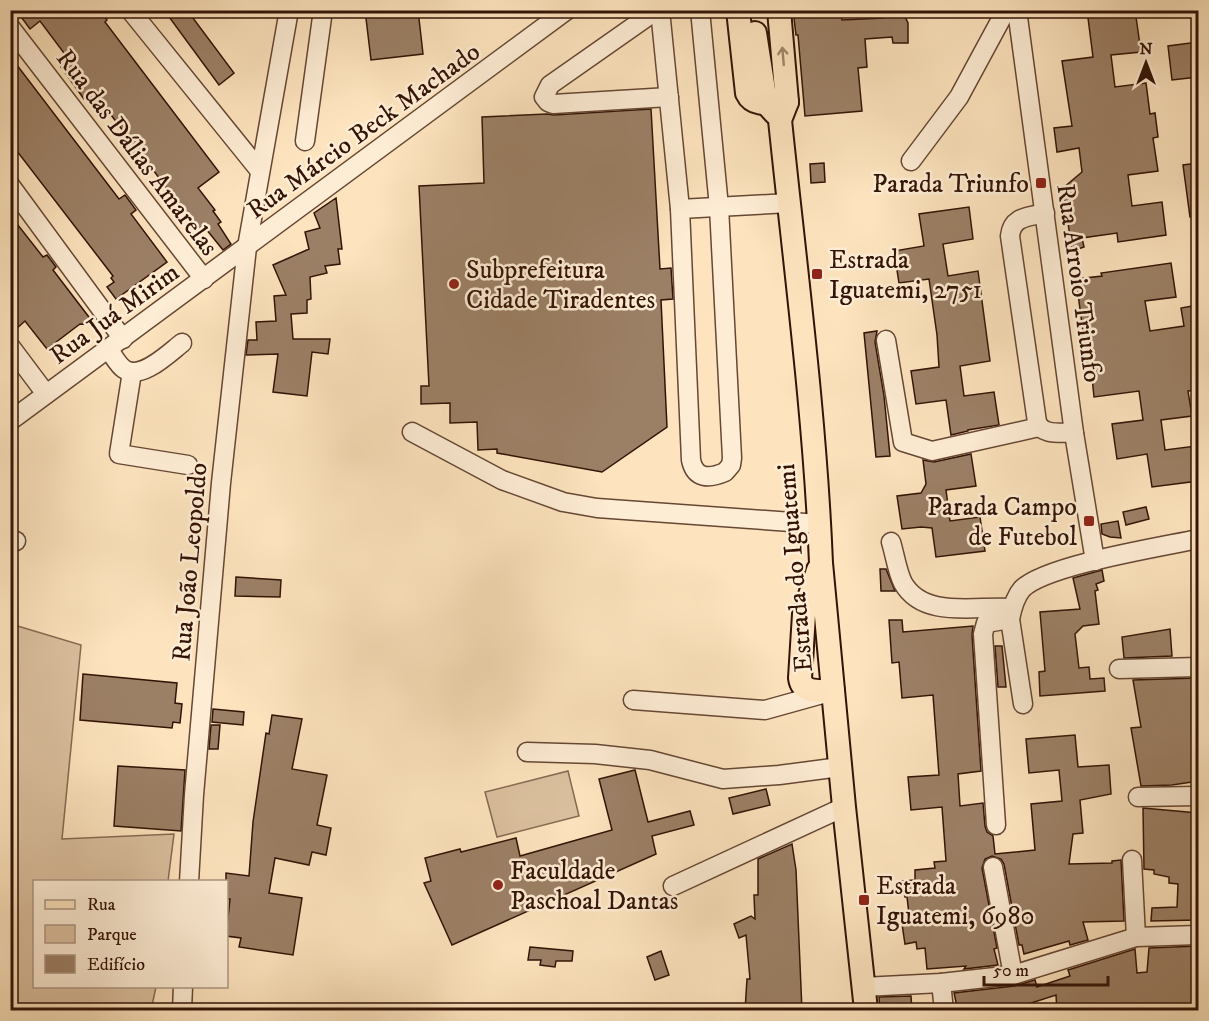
<svg xmlns="http://www.w3.org/2000/svg" width="1209" height="1021" font-family="'IM FELL DW Pica',serif">
  <style>
    .green { fill: #dbc09f; stroke: #876a52; stroke-width: 1.5 }
    .building { fill: #9c8066; stroke: #331306; stroke-width: 1.5 }
    .lines { fill: none; stroke-linecap: round; stroke-linejoin: round }
    .minor-casing { stroke: #664734; stroke-width: 21 }
    .major-casing { stroke: #331306; stroke-width: 26 }
    .minor { stroke: #feedd5; stroke-width: 18 }
    .major { stroke: #fde4be; stroke-width: 22 }
    .oneway { stroke: #a2866b }
    .poi-dot { fill: #8f2418; stroke: #feedd5; stroke-width: 2 }
    .labels { text-anchor: middle; stroke-width: 5; stroke-linejoin: round; paint-order: stroke }
    .street-label { font-size: 26px; fill: #331306; stroke: #feedd5 }
    .poi-label { font-size: 26px; fill: #331306; stroke: #feedd5; text-anchor: start }
  </style>
  <rect width="100%" height="100%" fill="#fde4be"/>
  <filter id="stains"><feTurbulence type="fractalNoise" baseFrequency=".00333" numOctaves="4"/><feColorMatrix values="0 0 0 0 .2 0 0 0 0 .09 0 0 0 0 .02 0 0 0 .5 -.17"/></filter>
  <radialGradient id="worn" r=".72"><stop offset=".6" stop-color="#630" stop-opacity="0"/><stop offset="1" stop-color="#630" stop-opacity=".3"/></radialGradient>
  <g class="green">
    <polygon points="11,624 81,645 62,839 174,834 168,881 34,882 34,986 156,987 151,1010 11,1010"/>
    <polygon points="568,771 579,816 497,837 485,792"/>
  </g>
  <g class="building">
    <polygon points="16,10 100,10 107,20 105,22 219,172 198,188 215,210 213,211 221,222 218,224 231,244 223,250 206,229 200,233 148,163 144,166 133,151 136,148 96,95 84,99 61,67 70,61 40,21 30,29"/>
    <polygon points="164,10 187,10 234,73 219,85"/>
    <polygon points="365,10 418,10 423,54 371,60"/>
    <polygon points="793,10 841,10 842,20 883,18 879,10 902,10 908,23 908,43 893,43 892,37 865,39 867,67 858,68 862,111 805,116 798,35 796,35"/>
    <polygon points="1087,10 1135,10 1141,52 1111,55 1115,87 1146,83 1150,114 1155,113 1158,137 1153,138 1158,171 1128,175 1132,206 1162,202 1166,235 1118,242 1117,233 1082,238 1084,247 1072,251 1063,188 1082,172 1079,148 1057,152 1054,128 1072,126 1062,61 1093,57"/>
    <polygon points="1198,42 1198,77 1172,80 1168,46"/>
    <polygon points="10,56 119,199 125,195 136,210 131,214 167,262 116,299 107,287 114,282 111,278 113,276 10,142"/>
    <polygon points="651,109 660,269 671,268 673,299 661,300 667,427 602,472 497,453 497,449 478,450 477,422 450,423 450,403 421,404 421,386 429,386 419,186 484,183 482,117 547,114 554,115"/>
    <polygon points="824,163 825,182 811,183 810,164"/>
    <polygon points="1198,163 1198,216 1190,217 1183,165"/>
    <polygon points="336,198 342,249 338,249 340,264 325,266 327,273 310,277 311,299 307,300 307,313 291,314 293,339 330,339 328,354 312,352 307,396 273,392 278,354 246,355 248,340 257,340 256,322 276,321 274,296 286,295 273,265 309,249 305,232 320,228 314,213"/>
    <polygon points="969,207 973,239 943,244 948,276 978,271 990,361 960,366 964,396 994,392 999,425 968,430 968,431 951,435 946,400 916,404 911,371 939,367 937,335 929,279 899,283 894,251 924,246 919,214"/>
    <polygon points="10,215 43,257 47,255 56,267 53,270 95,325 80,324 47,349 25,321 16,329 10,322"/>
    <polygon points="1171,263 1176,297 1145,301 1150,331 1184,326 1181,308 1198,305 1198,390 1188,391 1192,416 1161,420 1165,450 1196,446 1198,481 1152,487 1147,454 1117,459 1112,424 1143,420 1139,391 1094,397 1091,368 1088,369 1076,279 1102,276 1101,273"/>
    <polygon points="877,331 875,342 884,396 890,456 876,457 864,333"/>
    <polygon points="971,454 976,486 946,490 950,521 980,517 985,551 936,557 932,528 921,527 902,529 897,496 921,493 926,484 923,460 934,462"/>
    <polygon points="1146,507 1149,519 1126,525 1123,512"/>
    <polygon points="1118,521 1121,538 1110,537 1102,534 1101,524"/>
    <polygon points="880,569 886,569 895,591 881,591"/>
    <polygon points="1102,570 1104,581 1096,584 1098,590 1095,591 1099,624 1083,626 1075,634 1079,668 1089,667 1090,679 1104,678 1105,691 1040,696 1039,672 1045,671 1040,612 1080,609 1073,578"/>
    <polygon points="236,577 281,580 280,597 235,596"/>
    <polygon points="889,620 902,620 903,632 973,626 972,635 981,771 958,774 960,806 983,803 985,826 987,832 993,836 995,854 1035,850 1031,804 1062,801 1059,770 1029,773 1026,739 1075,735 1078,767 1109,765 1111,794 1080,800 1083,833 1073,834 1069,864 1112,863 1112,861 1121,860 1124,921 1083,922 1088,940 1070,945 1069,941 1024,954 1022,945 1019,945 1004,864 1001,859 992,856 985,859 982,868 997,948 994,949 998,965 964,969 966,966 927,969 925,948 917,949 916,942 905,944 902,924 910,923 907,897 905,897 902,881 915,880 915,870 935,868 934,862 946,861 942,807 911,810 908,777 939,775 933,695 902,698 899,662 892,663"/>
    <polygon points="1170,629 1172,656 1124,658 1122,637"/>
    <polygon points="995,646 1002,646 1006,687 998,687"/>
    <polygon points="83,674 177,683 175,703 182,704 180,723 173,722 172,728 80,720"/>
    <polygon points="1198,678 1198,781 1172,785 1141,786 1131,728 1141,727 1133,680"/>
    <polygon points="213,709 244,712 243,725 212,722"/>
    <polygon points="272,715 302,719 292,769 327,775 317,825 331,828 326,855 312,852 309,865 275,858 269,893 302,898 293,955 239,947 241,938 226,936 230,899 226,899 226,873 249,876 253,822 266,733 269,734"/>
    <polygon points="211,725 220,725 218,749 209,749"/>
    <polygon points="118,766 185,770 181,831 114,826"/>
    <polygon points="635,770 648,822 690,811 694,825 652,836 656,854 452,945 424,883 431,881 425,858 460,849 461,852 516,838 520,856 612,830 599,779"/>
    <polygon points="766,789 770,805 733,814 729,798"/>
    <polygon points="1143,808 1198,813 1198,920 1151,921 1152,908 1177,907 1178,884 1169,883 1169,877 1154,874 1154,870 1144,869"/>
    <polygon points="792,844 796,870 802,1011 745,1011 747,979 750,979 746,935 739,938 734,924 751,916 755,919 754,895 758,895 758,859"/>
    <polygon points="1198,946 1198,1006 1179,1006 1179,1011 1057,1011 1056,995 1028,1004 1030,1011 958,1011 954,993 1014,986 1035,980 1037,987 1070,976 1068,970 1135,949 1137,973 1147,972 1149,948"/>
    <polygon points="530,947 573,951 572,961 556,961 555,967 540,965 541,960 528,960"/>
    <polygon points="661,951 669,975 655,980 647,957"/>
    <polygon points="911,996 912,1011 880,1011 879,997"/>
  </g>
  <g class="lines">
    <defs>
      <g id="minor">
        <polyline points="130,10 260,171"/>
        <polyline points="657,10 550,85 544,97 548,102 553,104 669,97"/>
        <path d="M 660,10 L 680,209 L 691,460 C 695,479 709,479 725,472 L 731,465 L 732,458 L 719,207 L 700,10"/>
        <polyline points="1017,10 1074,433 1095,561"/>
        <polyline points="10,27 204,279"/>
        <polyline points="305,141 323,10"/>
        <polyline points="911,161 959,97 1006,10"/>
        <polyline points="10,185 123,339"/>
        <polyline points="680,209 789,203"/>
        <path d="M 1045,213 C 1029,217 1012,216 1010,236 L 1037,422 C 1042,436 1061,432 1074,433"/>
        <polyline points="886,340 903,442 932,451 1039,427"/>
        <polyline points="10,346 46,394"/>
        <path d="M 109,350 C 113,355 118,365 124,369 C 141,381 169,353 182,343"/>
        <polyline points="132,372 119,454 188,465"/>
        <polyline points="10,421 567,10"/>
        <polyline points="412,432 502,480 563,502 597,508 819,524"/>
        <polyline points="10,541 16,541"/>
        <path d="M 891,542 C 895,555 897,571 903,583 C 924,620 978,605 1012,608"/>
        <polyline points="1119,669 1198,667"/>
        <polyline points="633,700 765,710 826,693"/>
        <path d="M 1023,704 L 1010,619 C 1012,609 1015,597 1022,589 C 1046,565 1161,547 1198,539"/>
        <polyline points="527,752 595,754 650,760 723,779 779,775 840,767"/>
        <polyline points="1138,797 1198,796"/>
        <polyline points="996,825 983,634 986,623 1010,619"/>
        <polyline points="1132,860 1136,937"/>
        <polyline points="993,867 1013,975"/>
        <polyline points="189,882 194,795 221,483 247,247 289,10"/>
        <polyline points="673,886 844,807"/>
        <polyline points="941,983 944,1010"/>
        <polyline points="863,987 941,983 1013,975 1136,937 1198,935"/>
        <polyline points="182,1010 183,986"/>
      </g>
      <g id="major">
        <path d="M 738,10 L 747,93 C 754,108 773,102 787,102"/>
        <path d="M 779,10 L 787,102 L 780,120 C 795,266 815,415 821,563 L 844,807 L 866,1010"/>
        <polyline points="755,33 766,103 775,113"/>
        <path d="M 818,570 L 804,614 L 800,678 C 802,694 820,691 833,691"/>
      </g>
    </defs>
    <use href="#minor" class="minor-casing"/>
    <use href="#major" class="major-casing"/>
    <use href="#minor" class="minor"/>
    <use href="#major" class="major"/>
  </g>
  <defs><path id="oneway-shaft" d="M-6 0H5M1.5-3L5.5 0L1.5 3" fill="none" stroke-width="1.6" stroke-linecap="round" stroke-linejoin="round" transform="scale(1.5)"/></defs>
  <use class="oneway" href="#oneway-shaft" transform="translate(783 56) rotate(-95)"/>
  <g class="poi-dot">
    <rect x="1035" y="177" width="12" height="12" rx="3"/>
    <rect x="811" y="268" width="12" height="12" rx="3"/>
    <circle cx="454" cy="284" r="6"/>
    <rect x="1083" y="515" width="12" height="12" rx="3"/>
    <circle cx="498" cy="885" r="6"/>
    <rect x="858" y="894" width="12" height="12" rx="3"/>
  </g>
  <g class="labels">
    <g class="street-label">
      <text transform="translate(363 130) rotate(-36)" y="9">Rua Márcio Beck Machado</text>
      <text transform="translate(138 152) rotate(53)" y="9">Rua das Dálias Amarelas</text>
      <text transform="translate(1080 283) rotate(82)" y="9">Rua Arroio Triunfo</text>
      <text transform="translate(114 313) rotate(-36)" y="9">Rua Juá Mirim</text>
      <text transform="translate(189 562) rotate(-85)" y="9">Rua João Leopoldo</text>
      <text transform="translate(794 568) rotate(-95)" y="9">Estrada do Iguatemi</text>
    </g>
    <g class="poi-label">
      <text x="1029" y="192" text-anchor="end">Parada Triunfo</text>
      <text x="829" y="268">Estrada<tspan x="829" dy="30">Iguatemi, 2751</tspan></text>
      <text x="466" y="278">Subprefeitura<tspan x="466" dy="30">Cidade Tiradentes</tspan></text>
      <text x="1077" y="515" text-anchor="end">Parada Campo<tspan x="1077" dy="30">de Futebol</tspan></text>
      <text x="510" y="879">Faculdade<tspan x="510" dy="30">Paschoal Dantas</tspan></text>
      <text x="876" y="894">Estrada<tspan x="876" dy="30">Iguatemi, 6980</tspan></text>
    </g>
  </g>
  <rect width="1209" height="1021" fill="none" stroke="#fde4be" stroke-width="36"/>
  <rect x="12" y="12" width="1185" height="997" fill="none" stroke="#331306" stroke-width="3"/>
  <rect x="18" y="18" width="1173" height="985" fill="none" stroke="#331306" stroke-width="1.5"/>
  <rect x="33" y="880" width="195" height="108" fill="#feedd5" stroke="#ad9682" stroke-width="1.5"/>
  <rect x="45" y="900" width="30" height="9" fill="#fde4be" stroke="#ad9682" stroke-width="1.5"/>
  <text x="87" y="910" font-size="18" fill="#331306">Rua</text>
  <rect x="45" y="925" width="30" height="18" fill="#dbc09f" stroke="#ad9682" stroke-width="1.5"/>
  <text x="87" y="940" font-size="18" fill="#331306">Parque</text>
  <rect x="45" y="955" width="30" height="18" fill="#9c8066" stroke="#ad9682" stroke-width="1.5"/>
  <text x="87" y="970" font-size="18" fill="#331306">Edifício</text>
  <g transform="translate(1146 63)" stroke="#feedd5" stroke-width="4.5" paint-order="stroke">
  <path d="M0-4.5L10 22L0 15L-10 22Z" fill="#331306"/>
  <text y="-9" font-size="16" font-weight="bold" text-anchor="middle" fill="#331306">N</text>
  </g>
  <path d="M984 976v9h124v-9" fill="none" stroke="#331306" stroke-width="3"/>
  <text x="993" y="976" font-size="18" fill="#331306" stroke="#feedd5" stroke-width="4.5" paint-order="stroke">50 m</text>
  <rect width="100%" height="100%" filter="url(#stains)"/>
  <rect width="100%" height="100%" fill="url(#worn)"/>
</svg>
